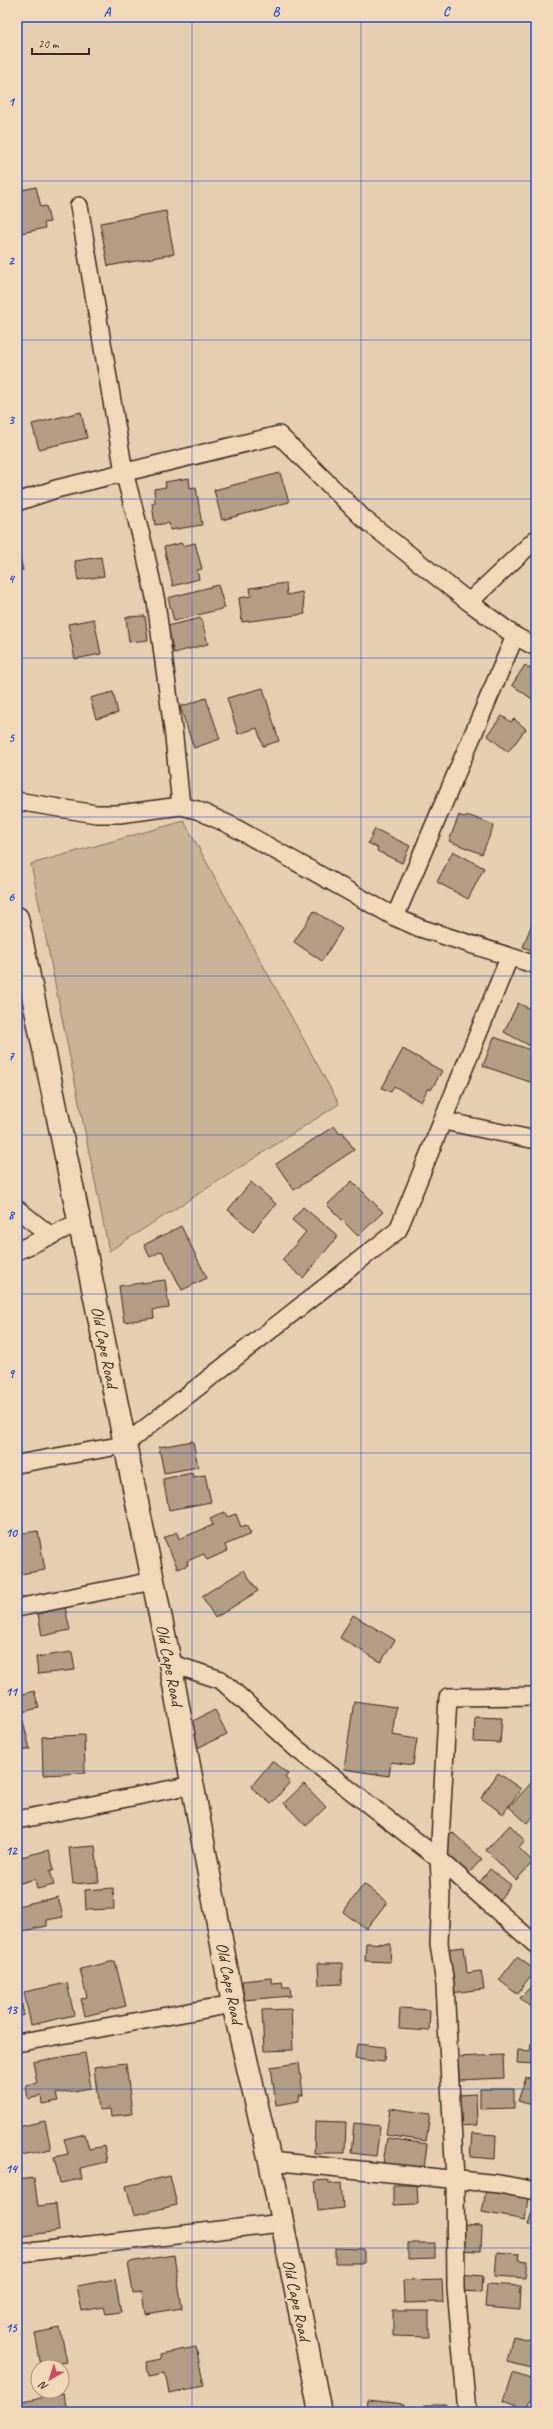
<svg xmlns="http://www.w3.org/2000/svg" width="553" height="2429" font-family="Caveat,sans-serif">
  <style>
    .green { fill: #cab297; stroke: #826e5a }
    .building { fill: #b49d85; stroke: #3b2a1e }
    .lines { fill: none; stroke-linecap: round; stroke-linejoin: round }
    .street-casing { stroke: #3b2a1e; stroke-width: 20 }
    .secondary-casing { stroke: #3b2a1e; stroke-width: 25 }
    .street { stroke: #f1d8b9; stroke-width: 17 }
    .secondary { stroke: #f1d8b9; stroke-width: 22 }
    .grid { fill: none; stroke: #1d4ed8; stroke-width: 1; stroke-opacity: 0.55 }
    .labels { text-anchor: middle; stroke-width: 4; stroke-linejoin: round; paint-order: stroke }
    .street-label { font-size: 17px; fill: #3b2a1e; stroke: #f1d8b9 }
    .neatline { fill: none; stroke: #1d4ed8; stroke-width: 1.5 }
    .grid-label { font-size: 13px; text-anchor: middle; font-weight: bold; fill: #1d4ed8 }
  </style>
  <rect width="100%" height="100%" fill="#e6ceb0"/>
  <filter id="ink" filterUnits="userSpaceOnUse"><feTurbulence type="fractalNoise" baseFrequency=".025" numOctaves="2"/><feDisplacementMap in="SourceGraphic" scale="8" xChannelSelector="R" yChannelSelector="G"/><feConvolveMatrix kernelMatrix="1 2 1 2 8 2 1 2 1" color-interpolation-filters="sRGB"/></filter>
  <g filter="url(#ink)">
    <polygon class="green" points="184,821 339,1104 109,1251 31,864"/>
    <g class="building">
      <polygon points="36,187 41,207 46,206 50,222 44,223 45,228 17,234 17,191"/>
      <polygon points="166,211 174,254 108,266 100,223"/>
      <polygon points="81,412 87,438 39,449 32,424"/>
      <polygon points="280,473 289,502 222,520 214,490"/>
      <polygon points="189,478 190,488 196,487 202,525 170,530 169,523 155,525 152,503 155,503 154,489 166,487 165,482"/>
      <polygon points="182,543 183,546 195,543 202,569 197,570 199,579 173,586 164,547"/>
      <polygon points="17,546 23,570 17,571"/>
      <polygon points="101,557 104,576 78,580 75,561"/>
      <polygon points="286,583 287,595 302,592 305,614 242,622 239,598 251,596 250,588"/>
      <polygon points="218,585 225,608 174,621 168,598"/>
      <polygon points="145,616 148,640 129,642 126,617"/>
      <polygon points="201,618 208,644 174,653 167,626"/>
      <polygon points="94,619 101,654 75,659 68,624"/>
      <polygon points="525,665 536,673 535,701 512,685"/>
      <polygon points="263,688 279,741 263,746 257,728 238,734 227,698"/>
      <polygon points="113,692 118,713 96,719 90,698"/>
      <polygon points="206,698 220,739 194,748 180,707"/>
      <polygon points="502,716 511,722 514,719 526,729 508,752 487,735"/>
      <polygon points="459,815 466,818 467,815 494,825 482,854 449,841"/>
      <polygon points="375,829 410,846 402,863 377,851 378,848 368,843"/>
      <polygon points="453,851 484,868 468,899 437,882"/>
      <polygon points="314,911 342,929 322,961 294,942"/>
      <polygon points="536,913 536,952 523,947"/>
      <polygon points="518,1003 536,1012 536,1049 504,1032"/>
      <polygon points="494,1037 536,1052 536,1074 533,1083 483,1066"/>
      <polygon points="403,1049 442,1071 431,1090 428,1088 421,1102 394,1086 391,1092 382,1088"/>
      <polygon points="334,1126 340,1134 343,1132 354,1150 294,1190 276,1164"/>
      <polygon points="352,1181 383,1212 358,1236 327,1205"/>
      <polygon points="251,1182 276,1204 253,1231 228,1210"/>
      <polygon points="303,1207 338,1236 303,1278 282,1260 306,1232 292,1220"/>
      <polygon points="181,1226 207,1278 182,1290 162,1251 150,1257 144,1245"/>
      <polygon points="165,1280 169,1308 153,1310 154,1318 124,1322 119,1286"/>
      <polygon points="193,1441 198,1467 164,1473 159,1447"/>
      <polygon points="192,1473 193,1477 205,1475 211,1502 169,1510 163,1479"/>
      <polygon points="225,1512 227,1517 236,1514 241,1527 246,1525 251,1534 225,1545 227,1551 207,1560 204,1554 187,1561 188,1565 178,1569 164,1538 177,1532 179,1539 213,1525 210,1519"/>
      <polygon points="38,1531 45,1570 21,1574 17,1551 17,1534"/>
      <polygon points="244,1570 258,1591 215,1618 202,1596"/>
      <polygon points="65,1607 70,1630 42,1636 38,1614"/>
      <polygon points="353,1615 395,1640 381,1662 340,1638"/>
      <polygon points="72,1652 75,1670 38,1674 36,1657"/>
      <polygon points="17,1685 20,1695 34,1691 39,1708 17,1713"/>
      <polygon points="354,1701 396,1707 392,1735 417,1739 413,1765 391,1762 389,1776 344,1769"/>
      <polygon points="215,1710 227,1734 195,1749 183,1726"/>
      <polygon points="475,1717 502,1718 500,1743 474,1742"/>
      <polygon points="23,1721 30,1749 17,1752 17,1723"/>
      <polygon points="84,1735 85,1773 43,1775 42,1737"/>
      <polygon points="272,1761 288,1774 285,1778 290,1782 271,1804 251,1787"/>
      <polygon points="498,1773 521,1789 503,1814 481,1798"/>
      <polygon points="534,1780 536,1782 536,1813 527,1823 509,1807"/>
      <polygon points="304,1784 326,1807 306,1826 284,1803"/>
      <polygon points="510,1825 525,1841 519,1848 533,1862 516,1880 486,1850"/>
      <polygon points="452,1832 482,1859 466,1876 445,1857 449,1852 440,1844"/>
      <polygon points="95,1846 99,1882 73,1884 69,1848"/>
      <polygon points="49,1850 54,1869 50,1871 54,1885 37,1889 35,1879 17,1884 17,1858"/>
      <polygon points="490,1869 511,1885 496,1904 475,1888"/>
      <polygon points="364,1884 387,1902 366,1929 343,1912"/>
      <polygon points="113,1888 114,1909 86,1910 85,1890"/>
      <polygon points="58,1897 63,1917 47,1920 47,1926 19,1932 17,1906"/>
      <polygon points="366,1943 391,1944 390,1962 365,1961"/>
      <polygon points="464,1947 467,1973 481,1971 484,1989 451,1993 445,1949"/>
      <polygon points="517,1957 535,1970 517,1994 499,1980"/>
      <polygon points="115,1961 126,2006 85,2016 81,1999 87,1997 80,1969"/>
      <polygon points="318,1963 342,1963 342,1984 319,1985"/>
      <polygon points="271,1978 272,1983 282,1982 283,1987 290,1987 291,1996 244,2000 242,1981"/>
      <polygon points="535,1982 536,1983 536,2012 520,1998"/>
      <polygon points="67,1983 74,2015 31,2025 24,1992"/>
      <polygon points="18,1986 24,2015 17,2017 17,1987"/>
      <polygon points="400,2008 430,2010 429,2031 399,2029"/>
      <polygon points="291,2009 293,2050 264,2051 262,2010"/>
      <polygon points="357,2044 385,2047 384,2062 355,2059"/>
      <polygon points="531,2044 536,2044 536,2064 517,2063 518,2050 530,2051"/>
      <polygon points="85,2053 91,2088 56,2094 58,2101 42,2104 41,2096 28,2099 26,2085 37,2083 33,2062"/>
      <polygon points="503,2055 504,2078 459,2080 457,2057"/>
      <polygon points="126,2063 132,2114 111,2116 110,2109 99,2110 94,2067"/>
      <polygon points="299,2063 303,2095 298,2095 299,2101 276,2105 271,2067"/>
      <polygon points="526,2077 536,2080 536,2106 518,2101"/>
      <polygon points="480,2089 514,2089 514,2108 480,2109"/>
      <polygon points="476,2094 477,2125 459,2126 459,2095"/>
      <polygon points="390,2108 430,2114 426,2141 386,2135"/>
      <polygon points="45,2121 51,2149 17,2156 17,2127"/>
      <polygon points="315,2121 346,2122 345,2153 314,2153"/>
      <polygon points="354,2123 380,2126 376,2156 351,2153"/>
      <polygon points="472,2133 496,2135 495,2159 470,2157"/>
      <polygon points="85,2134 89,2149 104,2146 107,2162 80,2168 82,2179 60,2183 54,2157 68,2154 64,2139"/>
      <polygon points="387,2138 427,2144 424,2169 383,2163"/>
      <polygon points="170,2176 177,2205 134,2215 126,2186"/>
      <polygon points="34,2178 38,2206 56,2204 59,2231 17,2237 17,2180"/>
      <polygon points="328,2180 329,2184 341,2183 343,2208 318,2211 315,2181"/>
      <polygon points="393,2185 417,2185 418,2204 393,2205"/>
      <polygon points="486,2190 528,2197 525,2220 482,2212"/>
      <polygon points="536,2200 536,2226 528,2224"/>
      <polygon points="459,2225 482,2226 481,2251 458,2250"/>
      <polygon points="408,2243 435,2243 435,2259 408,2260"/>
      <polygon points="335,2248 364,2249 364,2263 335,2263"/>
      <polygon points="497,2252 520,2254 519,2260 527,2261 525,2278 495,2276"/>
      <polygon points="174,2255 182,2308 145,2314 142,2292 133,2293 128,2262"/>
      <polygon points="460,2274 483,2276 482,2292 459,2291"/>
      <polygon points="115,2279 121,2312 106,2314 104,2307 82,2311 77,2286"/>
      <polygon points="442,2279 443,2302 404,2303 403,2280"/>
      <polygon points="487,2284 521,2286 520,2310 485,2307"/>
      <polygon points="393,2311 429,2311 429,2337 393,2336"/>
      <polygon points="60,2328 67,2362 41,2366 35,2333"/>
      <polygon points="513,2336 536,2341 536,2369 507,2362"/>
      <polygon points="196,2347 204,2386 169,2393 165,2373 149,2376 146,2362 161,2359 160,2354"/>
      <polygon points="513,2373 536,2381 536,2402 529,2400 526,2409 504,2401"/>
      <polygon points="64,2394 67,2412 24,2412 22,2401"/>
      <polygon points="367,2400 404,2404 403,2412 366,2412"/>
      <rect x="425" y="2405" width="21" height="7"/>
    </g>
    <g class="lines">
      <defs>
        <g id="street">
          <polyline points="79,206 124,472 144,547 156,602 174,737 181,806"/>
          <polyline points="17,502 56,489 279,435 364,519 469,602 515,636 536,647"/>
          <polyline points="469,602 536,539"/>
          <polyline points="17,801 96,814 119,814 181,806 197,810 230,825 395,917 420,928 536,965"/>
          <polyline points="395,917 515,636"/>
          <polyline points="444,1121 536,1140"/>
          <polyline points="17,1209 51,1236"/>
          <polyline points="17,1251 80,1222"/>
          <polyline points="17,1464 124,1445 398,1230 509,958"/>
          <polyline points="17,1608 153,1581"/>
          <polyline points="170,1663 221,1680 297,1749 439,1859 536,1945"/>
          <polyline points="17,1820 192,1785"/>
          <polyline points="17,2043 233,2004"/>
          <polyline points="270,2161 499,2184 536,2191"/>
          <polyline points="21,2253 281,2223"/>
          <polyline points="467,2412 456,2288 455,2180 445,1985 439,1943 441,1894 439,1859 448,1697 536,1696"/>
        </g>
        <polyline id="secondary" points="17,918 170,1663 233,2004 270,2161 320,2412"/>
      </defs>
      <use href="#street" class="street-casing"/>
      <use href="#secondary" class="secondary-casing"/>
      <use href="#street" class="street"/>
      <use href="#secondary" class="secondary"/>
    </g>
  </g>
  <path class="grid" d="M 192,17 L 192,2412M 361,17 L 361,2412M 17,181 L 536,181M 17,340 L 536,340M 17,499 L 536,499M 17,658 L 536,658M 17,817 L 536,817M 17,976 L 536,976M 17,1135 L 536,1135M 17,1294 L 536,1294M 17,1453 L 536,1453M 17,1612 L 536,1612M 17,1771 L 536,1771M 17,1930 L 536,1930M 17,2089 L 536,2089M 17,2248 L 536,2248"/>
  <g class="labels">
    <g class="street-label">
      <text transform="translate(105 1347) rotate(79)" y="6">Old Cape Road</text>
      <text transform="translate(170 1665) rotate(79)" y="6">Old Cape Road</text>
      <text transform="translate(230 1983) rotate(79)" y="6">Old Cape Road</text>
      <text transform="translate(297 2300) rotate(78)" y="6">Old Cape Road</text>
    </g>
  </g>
  <rect width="553" height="2429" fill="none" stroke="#f1d8b9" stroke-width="44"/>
  <g transform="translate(50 2379) rotate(219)"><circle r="19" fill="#f1d8b9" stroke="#a8927b"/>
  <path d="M0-3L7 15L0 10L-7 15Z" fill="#d1495b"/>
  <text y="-6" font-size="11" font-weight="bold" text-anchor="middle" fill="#3b2a1e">N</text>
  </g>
  <path d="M32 48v6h57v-6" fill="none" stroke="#3b2a1e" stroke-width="2"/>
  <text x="38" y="48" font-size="12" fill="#3b2a1e" stroke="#f1d8b9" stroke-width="3" paint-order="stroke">20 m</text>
  <rect x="22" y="22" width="509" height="2385" class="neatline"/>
  <g class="grid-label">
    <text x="107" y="16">A</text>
    <text x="276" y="16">B</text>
    <text x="446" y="16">C</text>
    <text x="11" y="106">1</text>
    <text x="11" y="265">2</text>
    <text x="11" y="424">3</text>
    <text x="11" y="583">4</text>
    <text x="11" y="742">5</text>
    <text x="11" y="901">6</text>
    <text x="11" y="1060">7</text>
    <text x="11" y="1219">8</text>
    <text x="11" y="1378">9</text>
    <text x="11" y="1537">10</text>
    <text x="11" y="1696">11</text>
    <text x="11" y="1855">12</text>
    <text x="11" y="2014">13</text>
    <text x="11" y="2173">14</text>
    <text x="11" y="2332">15</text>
  </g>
</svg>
